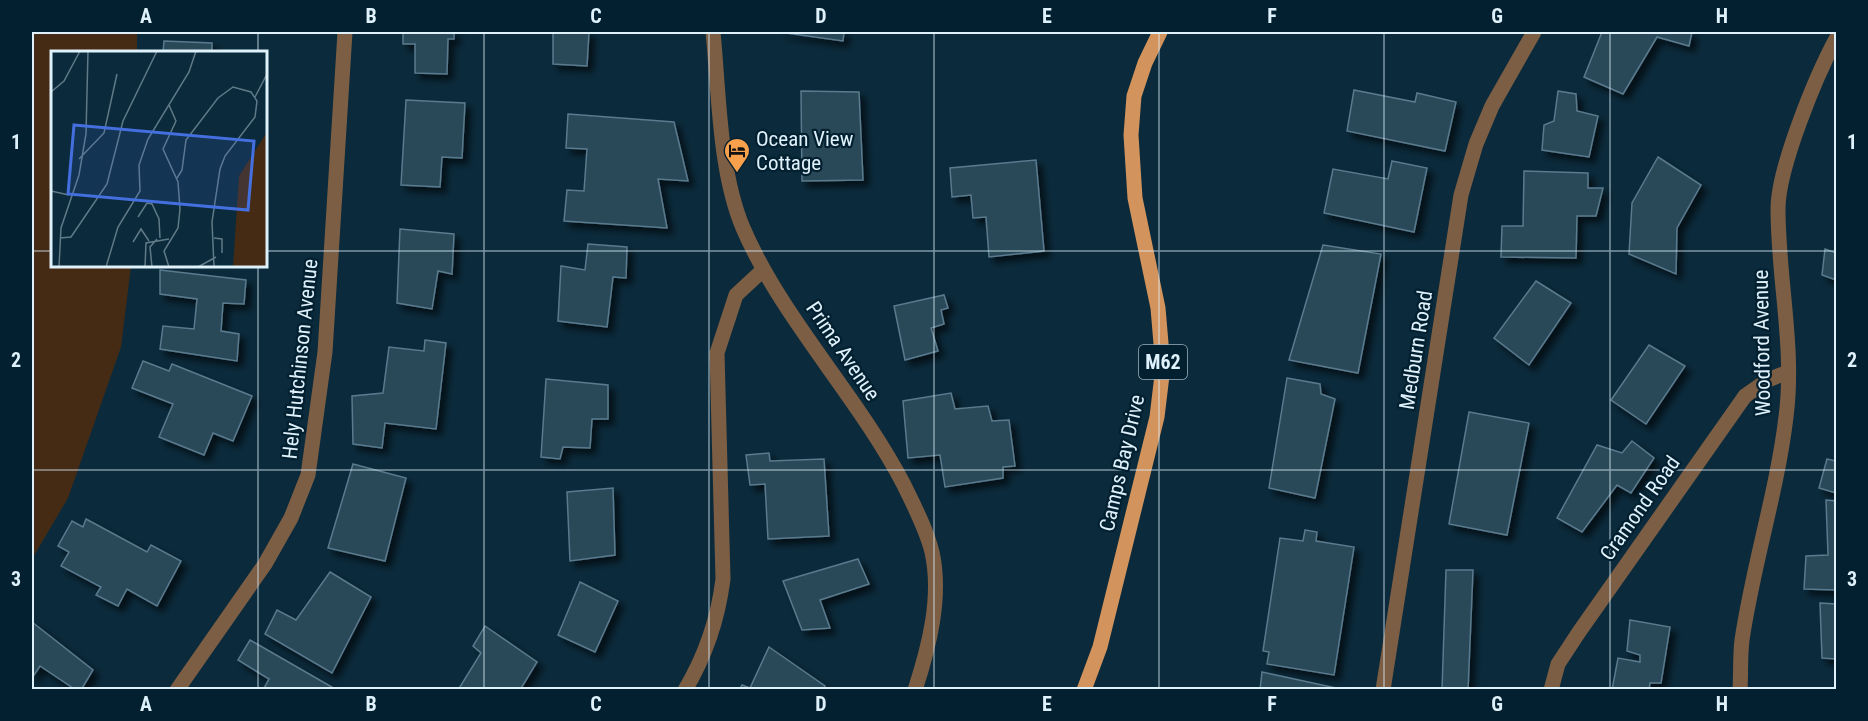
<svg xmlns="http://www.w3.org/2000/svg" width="1868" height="721" font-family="'Roboto Condensed',sans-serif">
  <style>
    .green { fill: #462b14 }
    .building { fill: #294859; stroke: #5a7a8d; stroke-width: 1.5; filter: url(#shadow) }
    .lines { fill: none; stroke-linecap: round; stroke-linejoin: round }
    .minor { stroke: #7c5e44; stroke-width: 15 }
    .primary { stroke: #d2935c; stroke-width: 15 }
    .grid { fill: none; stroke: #dff1fb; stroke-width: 1.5; stroke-opacity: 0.55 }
    .labels { text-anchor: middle; stroke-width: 4.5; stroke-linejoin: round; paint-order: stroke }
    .shield { fill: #022030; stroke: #9db2be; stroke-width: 1.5 }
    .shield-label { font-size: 20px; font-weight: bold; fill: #dff1fb }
    .poi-label { font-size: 21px; fill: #dff1fb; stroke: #022030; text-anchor: start }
    .street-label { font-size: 21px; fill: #dff1fb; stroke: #022030 }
    .inset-road { fill: none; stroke: #607a88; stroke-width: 1.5 }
    .view { fill: #446fdf; fill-opacity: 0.15; stroke: #446fdf; stroke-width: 3 }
    .inset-edge { fill: none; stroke: #dff1fb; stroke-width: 3 }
    .neatline { fill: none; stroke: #dff1fb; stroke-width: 2 }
    .grid-label { font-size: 20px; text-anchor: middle; font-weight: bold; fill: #dff1fb }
  </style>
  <defs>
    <filter id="shadow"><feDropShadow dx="5.5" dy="5.5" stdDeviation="3" flood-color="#0009"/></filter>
  </defs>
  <rect width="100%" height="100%" fill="#0b2a3b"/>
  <polygon class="green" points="32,32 137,32 137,52 52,52 52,266 131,266 121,347 68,498 32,559"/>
  <g class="building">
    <polygon points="403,32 454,32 454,39 448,39 447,74 415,73 415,44 403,44"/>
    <polygon points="553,32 589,32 587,66 553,64"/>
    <polygon points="779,32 844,32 843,41"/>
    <polygon points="1602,32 1692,32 1689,46 1657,37 1623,94 1584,77"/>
    <polygon points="164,41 212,43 212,52 163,52"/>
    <polygon points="1354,90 1415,102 1417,93 1456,102 1445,151 1347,131"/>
    <polygon points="801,91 859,92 863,180 802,181"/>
    <polygon points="1558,91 1576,94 1577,111 1598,116 1589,157 1542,150 1544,125 1554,121"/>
    <polygon points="406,100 465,103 462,158 442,157 440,187 401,185"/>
    <polygon points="568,114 674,122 688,181 658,179 667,228 564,221 567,190 584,191 587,149 566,148"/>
    <polygon points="1658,157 1701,185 1677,228 1676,274 1629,254 1632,203"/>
    <polygon points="1036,160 1044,251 989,257 986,217 973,218 971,195 952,197 950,168"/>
    <polygon points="1392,161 1427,168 1414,232 1324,213 1333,169 1388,179"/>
    <polygon points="1524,171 1588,173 1588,188 1603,188 1596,216 1577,216 1576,258 1501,257 1502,226 1523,226"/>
    <polygon points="400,229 454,234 452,274 438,271 432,309 397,303"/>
    <polygon points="588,244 627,247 626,278 613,277 607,327 558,321 561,266 585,270"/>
    <polygon points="1323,245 1381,254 1358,373 1289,360"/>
    <polygon points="1825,249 1836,253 1836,280 1822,275"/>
    <polygon points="160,270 246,280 244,304 223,303 221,331 239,334 237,361 160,349 163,326 194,329 197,299 160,294"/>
    <polygon points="1536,281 1571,303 1529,365 1494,338"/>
    <polygon points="944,295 948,308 941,310 944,324 931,328 938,351 905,360 894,306"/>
    <polygon points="425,340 446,343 436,429 385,423 382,448 353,444 352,396 383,393 389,347 424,351"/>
    <polygon points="1649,345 1685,366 1646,424 1611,400"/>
    <polygon points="143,361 169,371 172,364 252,396 233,441 213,433 204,455 159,437 173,404 132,388"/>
    <polygon points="1287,378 1320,384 1321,394 1335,399 1315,498 1269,488"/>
    <polygon points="546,379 608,385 608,419 592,419 590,448 563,447 560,459 541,457"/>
    <polygon points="951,393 955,409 988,406 992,421 1009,420 1015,466 1003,467 1003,478 945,487 940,455 908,458 903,401"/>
    <polygon points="1469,412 1529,423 1507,535 1449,524"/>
    <polygon points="1632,441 1654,458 1631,493 1617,485 1582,532 1557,518 1597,445 1622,453"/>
    <polygon points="769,453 770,461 824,459 829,536 768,539 765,484 750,485 746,455"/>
    <polygon points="1827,459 1836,461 1836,493 1819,488"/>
    <polygon points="353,464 406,478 385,561 328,548"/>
    <polygon points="613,488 615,555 570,561 567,492"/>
    <polygon points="1826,500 1836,501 1836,590 1804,589 1806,556 1828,555"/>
    <polygon points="86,519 147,552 151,545 181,561 157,606 127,589 118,606 96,595 101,587 61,566 69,552 58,546 72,521 83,527"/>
    <polygon points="1305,530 1317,532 1316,541 1354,547 1334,675 1267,664 1269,652 1263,651 1280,538 1303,541"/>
    <polygon points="858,559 869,584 820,600 830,628 802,630 783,581"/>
    <polygon points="1446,570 1473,570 1468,690 1442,690"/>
    <polygon points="330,572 371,597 332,673 265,634 277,610 296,620"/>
    <polygon points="580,582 618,601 595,652 558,635"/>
    <polygon points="1820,603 1836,604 1836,659 1822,658"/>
    <polygon points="1630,620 1670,627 1661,683 1650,683 1649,690 1612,690 1618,658 1640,662 1640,655 1627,651"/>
    <polygon points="32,622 93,670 81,690 76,690 40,666 32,678"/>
    <polygon points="485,626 537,662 520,690 458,690 481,653 473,646"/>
    <polygon points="250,640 337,690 263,690 269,679 238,660"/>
    <polygon points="769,647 825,686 823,690 739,690 742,685 750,688"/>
    <polygon points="1262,672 1345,690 1260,690"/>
  </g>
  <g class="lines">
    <g class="minor">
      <path d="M 713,32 C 719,93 719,171 743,228 C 782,319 858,396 904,485 C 914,506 926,528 932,552 C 942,597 929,647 915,690"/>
      <polyline points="177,690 265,564 291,518 308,475 325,352 345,32"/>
      <path d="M 685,690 C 706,655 718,619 723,579 L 717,353 L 736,295 L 763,270"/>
      <polyline points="1383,690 1461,195 1476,144 1492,106 1534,32"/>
      <polyline points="1551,690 1558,664 1579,632 1745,396 1768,380 1788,372"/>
      <path d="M 1740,690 C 1741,673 1740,656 1742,640 C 1753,565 1777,492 1786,417 C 1795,348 1778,279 1778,209 C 1778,168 1816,76 1836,39"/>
    </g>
    <polyline class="primary" points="1084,690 1100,647 1157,417 1163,367 1158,308 1135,198 1131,135 1134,96 1145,63 1160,32"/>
  </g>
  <path class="grid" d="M 258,32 L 258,52M 484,32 L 484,690M 709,32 L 709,690M 934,32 L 934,690M 1159,32 L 1159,690M 1384,32 L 1384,690M 1610,32 L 1610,690M 32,251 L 52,251M 266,251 L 1836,251M 258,266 L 258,690M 32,470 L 1836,470"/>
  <defs>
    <symbol id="hotel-pin" viewBox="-11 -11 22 30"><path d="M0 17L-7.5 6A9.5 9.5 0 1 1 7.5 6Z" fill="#f9a04d" stroke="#022030"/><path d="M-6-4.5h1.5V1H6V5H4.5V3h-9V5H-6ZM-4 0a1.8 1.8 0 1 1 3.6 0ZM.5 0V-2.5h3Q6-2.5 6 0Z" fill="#111"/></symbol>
  </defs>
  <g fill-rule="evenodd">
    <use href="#hotel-pin" x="722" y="136" width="30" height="40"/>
  </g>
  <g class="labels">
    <rect class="shield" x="1139" y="345" width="48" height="34" rx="4.5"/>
    <g class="shield-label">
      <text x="1163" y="369">M62</text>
    </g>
    <g class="poi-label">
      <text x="756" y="146">Ocean View<tspan x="756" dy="24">Cottage</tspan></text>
    </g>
    <g class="street-label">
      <text transform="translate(1762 343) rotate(-91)" y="7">Woodford Avenue</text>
      <text transform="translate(1416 350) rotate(-81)" y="7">Medburn Road</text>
      <text transform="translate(843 351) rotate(56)" y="7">Prima Avenue</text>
      <text transform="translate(300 359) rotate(-84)" y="7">Hely Hutchinson Avenue</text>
      <text transform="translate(1122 463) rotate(-77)" y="7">Camps Bay Drive</text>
      <text transform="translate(1640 508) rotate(-55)" y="7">Cramond Road</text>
    </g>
  </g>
  <g transform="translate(51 51)">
    <rect width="216" height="216" fill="#0b2a3b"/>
    <path d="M 216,81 L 216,216 L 182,216 L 188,125 Z" fill="#462b14"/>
    <path class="inset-road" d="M 0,41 L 13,30 L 29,0M 204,46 L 216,23M 28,108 L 53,82 L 66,23M 126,127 L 131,119 L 135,89 L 167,47 L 182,36 L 200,41 L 206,50 L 204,66 L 174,105 L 169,118 L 161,171 L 163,216M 0,140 L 18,144M 87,166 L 96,152 L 101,153 L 108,168 L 109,187M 9,187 L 20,186 L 56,133 L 72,70 L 106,0M 163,187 L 171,188 L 171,202M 82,191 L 90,178 L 98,190M 8,216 L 10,177 L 28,124 L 35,83 L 37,0M 55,216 L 67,176 L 89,140 L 88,114 L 97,88 L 138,21 L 145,0M 94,216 L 95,192 L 118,188M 101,216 L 99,196 L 106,188M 118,216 L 113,200 L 127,177 L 129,158 L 127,131 L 112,98 L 125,70 L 118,54M 147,216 L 165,206"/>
    <path class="view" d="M 23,74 L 203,90 L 197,159 L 17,143 Z"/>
    <rect width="216" height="216" class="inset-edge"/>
  </g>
  <rect width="1868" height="721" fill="none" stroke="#022030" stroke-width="66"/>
  <rect x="33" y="33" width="1802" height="655" class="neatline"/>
  <g class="grid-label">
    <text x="146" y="23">A</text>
    <text x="371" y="23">B</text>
    <text x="596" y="23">C</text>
    <text x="821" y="23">D</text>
    <text x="1047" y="23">E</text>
    <text x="1272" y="23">F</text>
    <text x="1497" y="23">G</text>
    <text x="1722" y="23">H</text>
    <text x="16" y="149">1</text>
    <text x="1852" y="149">1</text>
    <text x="16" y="367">2</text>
    <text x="1852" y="367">2</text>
    <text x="16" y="586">3</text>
    <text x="1852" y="586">3</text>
    <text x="146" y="711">A</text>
    <text x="371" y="711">B</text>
    <text x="596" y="711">C</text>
    <text x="821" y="711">D</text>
    <text x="1047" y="711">E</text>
    <text x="1272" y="711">F</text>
    <text x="1497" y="711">G</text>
    <text x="1722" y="711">H</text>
  </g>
</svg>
